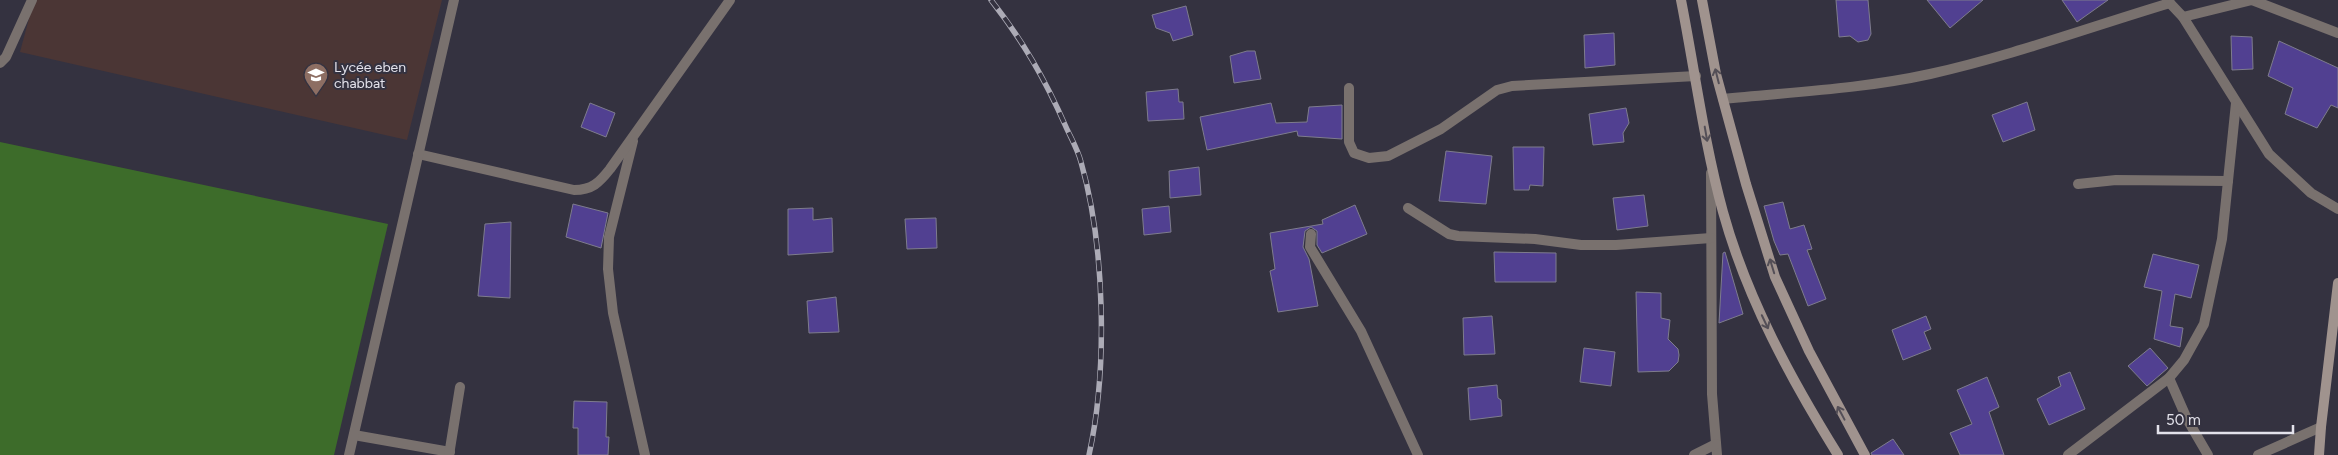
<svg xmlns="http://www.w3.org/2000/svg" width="2338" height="455" font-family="Figtree,sans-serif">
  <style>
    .education { fill: #4b3635 }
    .green { fill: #3d6c2a }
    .building { fill: #514091; stroke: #7e7c8d }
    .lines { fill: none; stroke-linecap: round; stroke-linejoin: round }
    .street { stroke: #79716e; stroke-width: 10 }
    .secondary { stroke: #a0938e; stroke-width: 10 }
    .rail-casing { stroke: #acabb6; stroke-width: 5.5 }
    .rail { stroke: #343240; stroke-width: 4; stroke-dasharray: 11; stroke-linecap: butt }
    .oneway { stroke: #544f57 }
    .labels { text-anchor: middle; stroke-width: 4; stroke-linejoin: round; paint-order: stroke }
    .poi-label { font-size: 14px; fill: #e3e2eb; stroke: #343240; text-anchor: start }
  </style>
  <rect width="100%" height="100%" fill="#343240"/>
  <polygon class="education" points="34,0 442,0 407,140 20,52"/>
  <polygon class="green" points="0,142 388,224 334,455 0,455"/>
  <g class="building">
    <polygon points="1836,0 1868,0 1871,34 1868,40 1858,42 1850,36 1839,37"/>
    <polygon points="1927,0 1983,0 1950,28"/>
    <polygon points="2062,0 2108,0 2077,22"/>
    <polygon points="1186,6 1193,35 1173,41 1170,33 1156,28 1152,15"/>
    <polygon points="1614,33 1615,65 1585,68 1584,35"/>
    <polygon points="2231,36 2252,37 2253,69 2232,70"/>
    <polygon points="2279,41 2338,68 2338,108 2331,105 2317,128 2285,114 2293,88 2268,76"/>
    <polygon points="1247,51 1255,51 1261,79 1234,83 1230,56"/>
    <polygon points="1178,89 1179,102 1183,102 1184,119 1148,121 1146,92"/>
    <polygon points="2027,102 2035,130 2003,142 1992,115"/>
    <polygon points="590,103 615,113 606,137 581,127"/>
    <polygon points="1271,103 1276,123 1307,122 1309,107 1342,105 1342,139 1298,136 1297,131 1207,150 1200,117"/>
    <polygon points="1626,108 1629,123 1623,133 1624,142 1593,145 1589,114"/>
    <polygon points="1513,147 1544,147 1543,186 1530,185 1529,190 1514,190"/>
    <polygon points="1446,151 1492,156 1486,204 1439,201"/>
    <polygon points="1199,167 1201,195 1170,198 1169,171"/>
    <polygon points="1644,195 1648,226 1617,230 1613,198"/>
    <polygon points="1783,202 1790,229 1804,225 1812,249 1807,250 1826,299 1808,306 1788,254 1780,255 1774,241 1764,206"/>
    <polygon points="573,204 608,213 601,248 566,237"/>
    <polygon points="1355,205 1367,234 1322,253 1317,245 1317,231 1311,227 1305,231 1303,247 1309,259 1318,306 1278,312 1270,271 1275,269 1270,233 1323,224 1322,220"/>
    <polygon points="1169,206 1171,232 1144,235 1142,209"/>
    <polygon points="813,208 813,220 832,218 833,252 788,255 788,209"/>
    <polygon points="936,218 937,248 907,249 905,219"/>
    <polygon points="511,222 510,298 478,296 485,224"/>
    <polygon points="1494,252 1556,253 1556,282 1495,282"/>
    <polygon points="1725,252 1743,314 1719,323 1723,253"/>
    <polygon points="2153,254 2199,265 2191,298 2175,294 2170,326 2183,328 2180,347 2154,339 2162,291 2144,287"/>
    <polygon points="1636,292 1661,293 1661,318 1670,320 1668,339 1678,349 1679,355 1678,362 1669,371 1638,372"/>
    <polygon points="836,297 839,332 809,333 807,301"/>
    <polygon points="1492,316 1495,354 1464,355 1463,318"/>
    <polygon points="1926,316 1931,329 1924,332 1931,349 1903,360 1892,330"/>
    <polygon points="1584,348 1615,352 1611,386 1580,382"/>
    <polygon points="2150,348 2168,368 2147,386 2128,366"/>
    <polygon points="2070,372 2085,409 2049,425 2037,399 2061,386 2058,377"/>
    <polygon points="1987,377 1999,407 1989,412 2004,455 1960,455 1950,433 1972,424 1957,390"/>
    <polygon points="1497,385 1498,398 1501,400 1502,416 1470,420 1468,388"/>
    <polygon points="574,401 607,402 606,437 609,437 608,455 578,455 578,428 573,428"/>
    <polygon points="1893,439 1904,455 1872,455 1871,453"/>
  </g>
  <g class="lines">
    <g class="street">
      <polyline points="2167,0 2183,17 2269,154 2311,193 2338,209"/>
      <polyline points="2252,0 2338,33"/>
      <polyline points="2183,17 2252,0"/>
      <polyline points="0,63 6,57 32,0"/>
      <polyline points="1349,88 1349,142 1354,153 1369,158 1388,156 1441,129 1497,90 1512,86 1696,76"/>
      <path d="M 1723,99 C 1792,92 1862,89 1930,74 C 2011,56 2090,27 2170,3"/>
      <polyline points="633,141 609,237 608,269 613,313 645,455"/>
      <path d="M 418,154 L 574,190 C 592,190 599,183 610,169 L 730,0"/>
      <polyline points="1711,173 1712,394 1717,455"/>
      <polyline points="2078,184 2116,180 2228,181"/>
      <polyline points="1408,208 1449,234 1458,236 1535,239 1581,245 1616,245 1711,238"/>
      <polyline points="1311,234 1310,247 1361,331 1418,455"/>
      <polyline points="2169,378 2187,419 2208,455"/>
      <polyline points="354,435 450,452"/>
      <polyline points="349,455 454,0"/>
      <polyline points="449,455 460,387"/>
      <polyline points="1694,455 1716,444"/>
      <polyline points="2068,455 2169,378 2184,360 2204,324 2222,239 2236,103"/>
      <polyline points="2258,455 2321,427"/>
    </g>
    <g class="secondary">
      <path d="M 1681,0 C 1695,71 1704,143 1723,212 C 1747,299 1791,379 1838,455"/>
      <polyline points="1702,0 1716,74 1746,184 1775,277 1809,351 1865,455"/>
      <polyline points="2319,455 2321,427 2338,283"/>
    </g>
    <defs>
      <path id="rail" d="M 991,0 C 1023,41 1045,79 1066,127 C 1071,138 1078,150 1081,162 C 1105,246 1108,369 1089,455"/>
    </defs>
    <use href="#rail" class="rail-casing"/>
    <use href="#rail" class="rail"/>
  </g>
  <defs><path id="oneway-shaft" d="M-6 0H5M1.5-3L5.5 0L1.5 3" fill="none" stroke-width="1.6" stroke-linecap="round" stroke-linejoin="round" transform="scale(1.25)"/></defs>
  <g class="oneway">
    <use href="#oneway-shaft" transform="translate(1717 76) rotate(-104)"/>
    <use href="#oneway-shaft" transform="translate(1706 134) rotate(80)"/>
    <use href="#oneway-shaft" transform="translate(1772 266) rotate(-107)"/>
    <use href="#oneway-shaft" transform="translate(1765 322) rotate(65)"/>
    <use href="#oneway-shaft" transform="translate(1841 413) rotate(-118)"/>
  </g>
  <defs>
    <symbol id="school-pin" viewBox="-11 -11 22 30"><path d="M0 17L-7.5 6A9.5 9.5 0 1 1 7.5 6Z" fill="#8d6e63" stroke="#343240"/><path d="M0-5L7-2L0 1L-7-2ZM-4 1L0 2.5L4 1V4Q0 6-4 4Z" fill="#fff"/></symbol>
  </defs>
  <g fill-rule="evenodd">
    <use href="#school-pin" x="302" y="61" width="28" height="38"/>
  </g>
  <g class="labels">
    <g class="poi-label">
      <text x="334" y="72">Lycée eben<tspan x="334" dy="16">chabbat</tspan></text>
    </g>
  </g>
  <path d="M2158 425v8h135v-8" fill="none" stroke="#e3e2eb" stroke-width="2.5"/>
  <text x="2166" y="425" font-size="15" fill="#e3e2eb" stroke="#343240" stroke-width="4" paint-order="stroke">50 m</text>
</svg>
